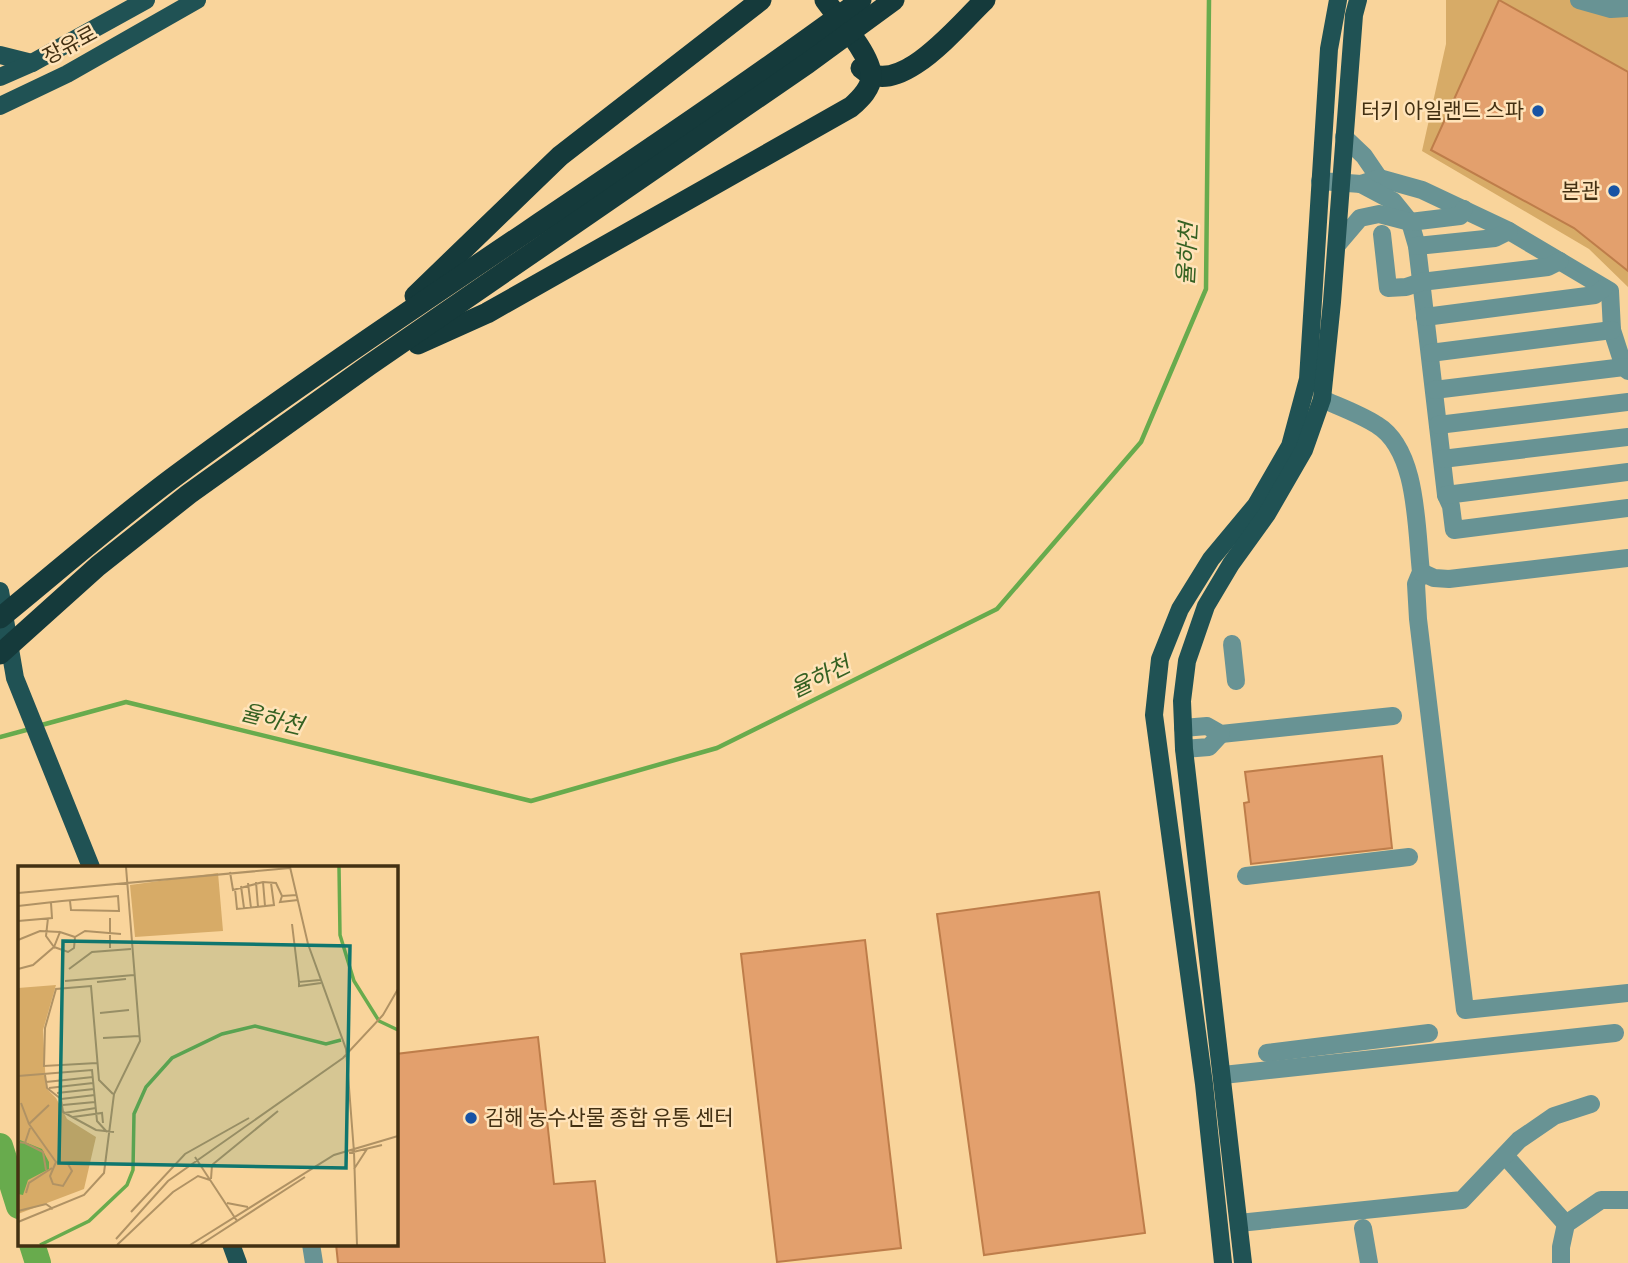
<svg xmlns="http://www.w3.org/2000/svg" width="1628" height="1263" font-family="Manrope,'Noto Sans KR',sans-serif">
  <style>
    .green { fill: #d7ab67 }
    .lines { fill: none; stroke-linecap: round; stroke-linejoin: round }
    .stream { stroke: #68ab4d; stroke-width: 4.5 }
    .river { stroke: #68ab4d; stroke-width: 26 }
    .building { fill: #e3a06d; stroke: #be7d4a; stroke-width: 2 }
    .minor { stroke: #689394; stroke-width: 18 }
    .major { stroke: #205254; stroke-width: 18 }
    .highway { stroke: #153a3b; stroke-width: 21 }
    .poi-dot { fill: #1753a4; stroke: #ffe3b9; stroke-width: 2.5 }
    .labels { text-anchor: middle; stroke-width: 5; stroke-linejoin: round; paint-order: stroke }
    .street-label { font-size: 21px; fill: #433012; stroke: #ffe3b9 }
    .poi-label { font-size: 21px; fill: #433012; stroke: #ffe3b9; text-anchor: end }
    .water-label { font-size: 23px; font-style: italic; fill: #356122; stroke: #ffe3b9 }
    .inset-river { fill: none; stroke: #68ab4d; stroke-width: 3.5 }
    .inset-road { fill: none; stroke: #b09264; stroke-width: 2 }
    .view { fill: #0f766e; fill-opacity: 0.15; stroke: #0f766e; stroke-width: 3.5 }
    .inset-edge { fill: none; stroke: #433012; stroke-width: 3.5 }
  </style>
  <rect width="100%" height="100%" fill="#f9d49b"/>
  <polygon class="green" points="1446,0 1628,0 1628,287 1589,249 1422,151 1446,44"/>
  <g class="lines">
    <g class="stream">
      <polyline points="38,726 126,702 531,801 717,748 997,609 1141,442 1206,289 1209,0"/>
      <polyline points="0,737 30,729"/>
    </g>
    <g class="river">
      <polyline points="0,1146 19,1206"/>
      <polyline points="32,1244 38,1263"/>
    </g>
  </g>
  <g class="building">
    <polygon points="1499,0 1628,72 1628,271 1574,228 1431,150"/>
    <polygon points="1382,756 1392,848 1251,864 1244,803 1249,802 1245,772"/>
    <polygon points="1099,892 1145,1233 984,1255 937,914"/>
    <polygon points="865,940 901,1248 777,1262 741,954"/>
    <polygon points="538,1037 554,1184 595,1181 605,1263 338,1263 336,1244 396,1244 396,1054"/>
  </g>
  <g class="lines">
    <g class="minor">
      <polyline points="1579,0 1611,9 1628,8"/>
      <polyline points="1344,137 1364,156 1379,178"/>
      <polyline points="1320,181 1361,184 1379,178 1422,190 1509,231 1610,291 1612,330 1624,367 1628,371"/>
      <polyline points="1361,184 1393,201 1410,222 1417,246 1446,495 1451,506 1454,530 1628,508"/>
      <polyline points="1382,234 1388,288 1406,287 1421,282 1548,267 1560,261"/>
      <polyline points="1337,245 1360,218 1379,214 1410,222 1460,216 1464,209"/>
      <polyline points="1417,246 1495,238 1509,231"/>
      <polyline points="1425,317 1595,295 1604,288"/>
      <polyline points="1430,353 1612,330"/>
      <polyline points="1434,390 1624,367"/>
      <path d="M 1322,399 C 1340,407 1360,414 1377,425 C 1418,450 1416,528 1421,572 L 1416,584 L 1418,619 L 1465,1010 L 1628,993"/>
      <polyline points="1438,425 1628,402"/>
      <polyline points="1442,459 1628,437"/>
      <polyline points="1446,495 1628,472"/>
      <polyline points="1421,572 1434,578 1449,579 1628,558"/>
      <polyline points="1232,644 1236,681"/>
      <polyline points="1183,728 1207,726 1221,734 1393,716"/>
      <polyline points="1184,749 1209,747 1221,734"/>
      <polyline points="1246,876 1409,857"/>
      <polyline points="1267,1053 1429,1033"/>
      <polyline points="1223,1075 1615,1033"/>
      <polyline points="1508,1159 1566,1224"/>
      <polyline points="1239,1223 1462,1200 1519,1140 1554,1116 1591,1104"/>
      <polyline points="1363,1228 1369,1263"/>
      <polyline points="311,1244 314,1263"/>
      <polyline points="1561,1263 1561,1247 1566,1224 1601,1200 1628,1200"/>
    </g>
    <g class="major">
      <polyline points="0,55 32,63"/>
      <polyline points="0,77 32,63 146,0"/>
      <polyline points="0,106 67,74 197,0"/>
      <polyline points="0,591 15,678 91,867"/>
      <polyline points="231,1244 238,1263"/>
      <polyline points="1223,1263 1204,1084 1154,715 1160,659 1180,609 1211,559 1256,505 1290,446 1308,379 1329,49 1338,0"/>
      <polyline points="1243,1263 1184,749 1182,701 1187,661 1206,606 1231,564 1267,514 1304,450 1322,399 1332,302 1354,15 1358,0"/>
    </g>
    <g class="highway">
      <path d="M 861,68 C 898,102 959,24 985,0"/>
      <polyline points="415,296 560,156 761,0"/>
      <path d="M 418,344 L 487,313 L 851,107 C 860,99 872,88 871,75 C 871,55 837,17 825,0"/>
      <path d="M 0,618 C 59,570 117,519 178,474 C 401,309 638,164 861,0"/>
      <polyline points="0,654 98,566 189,494 368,366 808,63 894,0"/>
    </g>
  </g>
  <g class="poi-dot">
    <circle cx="1538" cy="111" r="7"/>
    <circle cx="1614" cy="191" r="7"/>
    <circle cx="471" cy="1118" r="7"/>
  </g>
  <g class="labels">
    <g class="street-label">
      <text transform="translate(70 45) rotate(-28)" y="7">장유로</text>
    </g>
    <g class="poi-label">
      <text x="1524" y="118">터키 아일랜드 스파</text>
      <text x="1600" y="198">본관</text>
      <text x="485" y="1125" text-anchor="start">김해 농수산물 종합 유통 센터</text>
    </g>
    <g class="water-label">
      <text transform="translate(1187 254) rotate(-87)" y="8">율하천</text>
      <text transform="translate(820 677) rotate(-26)" y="8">율하천</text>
      <text transform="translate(272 719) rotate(14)" y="8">율하천</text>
    </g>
  </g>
  <g transform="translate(18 866)">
    <rect width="380" height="380" fill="#f9d49b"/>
    <path d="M 200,7 L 205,65 L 117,71 L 112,19 ZM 38,119 L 25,164 L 28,222 L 38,232 L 49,253 L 78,271 L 66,323 L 0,348 L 0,122 Z" fill="#d7ab67"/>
    <path d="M 2,274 L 24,283 L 31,296 L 31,303 L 10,314 L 5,329 L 0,328 Z" fill="#68ab4d"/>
    <path class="inset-river" d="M 321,1 L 322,69 L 336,115 L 361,155 L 380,164M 22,379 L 71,355 L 109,319 L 115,304 L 116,248 L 128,221 L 154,192 L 204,168 L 237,160 L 308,178 L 323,174"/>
    <path class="inset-road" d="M 272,1 L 290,78 L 328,183 L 336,286M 212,6 L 215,24 L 245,16 L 258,17 L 264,30 L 279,29M 238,16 L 240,41M 245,16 L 247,40M 230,17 L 233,42M 223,20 L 226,42M 217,23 L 219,43 L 256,39 L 253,17M 0,27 L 272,2M 264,30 L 262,36 L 280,34M 0,40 L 44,35 L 100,30 L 101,45 L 53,44 L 52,35M 30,52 L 28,70 L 36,81 L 42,66 L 57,71M 0,55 L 34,52 L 33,37M 274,58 L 281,116 L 302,114M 0,74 L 22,65 L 42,66M 92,82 L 92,52M 0,103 L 15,99 L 36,81 L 50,86 L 56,82 L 57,71 L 67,65 L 103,68M 51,103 L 74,86 L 113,83M 47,115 L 116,109M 79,116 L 108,113M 281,116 L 281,120 L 303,117M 82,147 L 111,144M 85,172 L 121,170M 79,197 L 26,200 L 27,162 L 38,123 L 73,120 L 81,214 L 95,228M 27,209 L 29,222 L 43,233 L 45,246 L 78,264 L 96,266M 0,210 L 74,204 L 79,255 L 89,266M 28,216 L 75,211M 31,222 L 75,217M 39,227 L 76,223M 43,233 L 77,229M 3,237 L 11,258M 31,239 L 11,258 L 38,296 L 32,310 L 35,318 L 45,320 L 54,305 L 50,298 L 38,296M 45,239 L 77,236M 46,247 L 78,242M 55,251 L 84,247 L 85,257M 0,276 L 7,277 L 12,262M 7,277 L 25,286 L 28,304M 336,286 L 339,379M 331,287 L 364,279M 177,291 L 219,355M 336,303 L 349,283M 193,313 L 194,299 L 260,245M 8,327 L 11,317 L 34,302M 209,337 L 230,341M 0,345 L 28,338 L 35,343M 113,346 L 167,288 L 231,252M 0,356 L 66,329 L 86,307 L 96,228 L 122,175 L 108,1M 98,373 L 150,315 L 325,192 L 365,149 L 380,123M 99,379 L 155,326 L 180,310 L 192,314M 172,379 L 316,289 L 380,270M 182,379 L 287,311"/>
    <path class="view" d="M 45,75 L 332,80 L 328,302 L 41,297 Z"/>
    <rect width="380" height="380" class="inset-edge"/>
  </g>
</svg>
